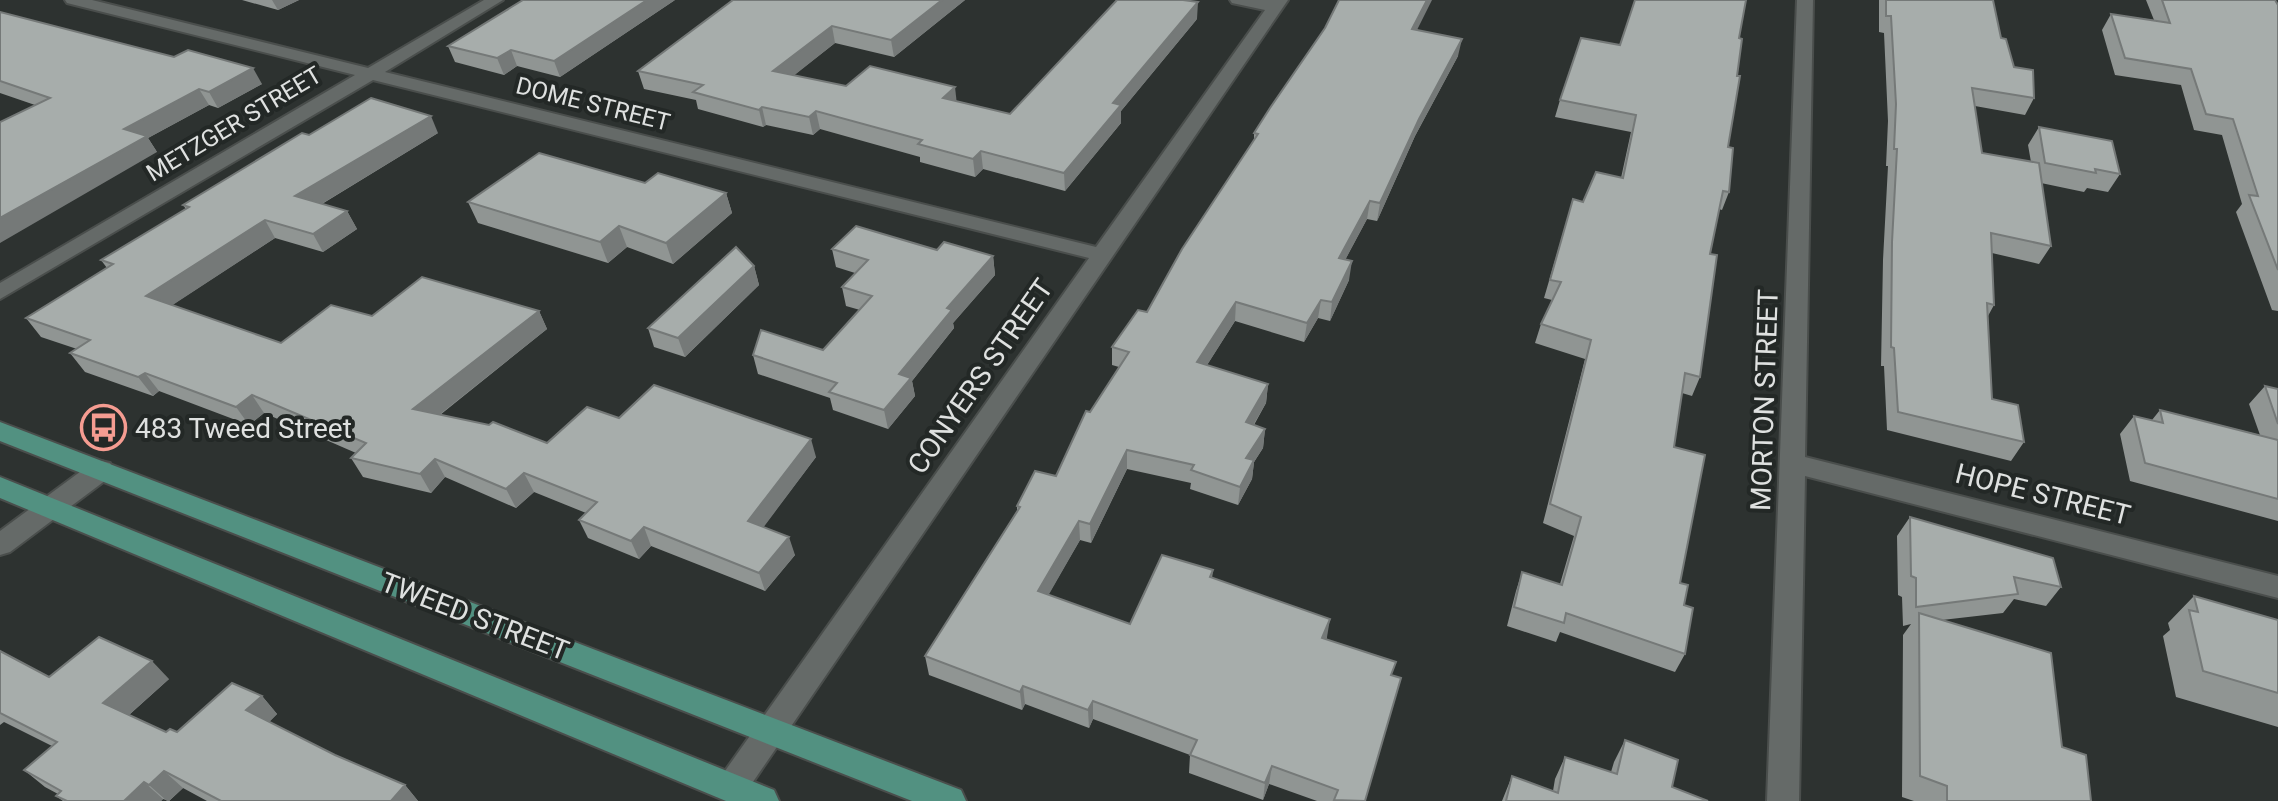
<svg xmlns="http://www.w3.org/2000/svg" width="2278" height="801" font-family="Roboto,sans-serif">
  <style>
    .lines { fill: none; stroke-linecap: round; stroke-linejoin: round }
    .minor-casing { stroke: #4a4e4c; stroke-width: 4 }
    .major-casing { stroke: #4a4e4c; stroke-width: 4 }
    .minor { fill: #656a68; fill-rule: evenodd }
    .major { fill: #529181; fill-rule: evenodd }
    .wall { fill: #909593 }
    .shaded-wall { fill: #757978 }
    .building { fill: #a7adab; stroke: #757978; stroke-width: 2 }
    .labels { text-anchor: middle; stroke-width: 8; stroke-linejoin: round; paint-order: stroke }
    .far-street-label { font-size: 24px; fill: #dfe1e0; stroke: #232826 }
    .street-label { font-size: 28px; fill: #dfe1e0; stroke: #232826 }
    .poi-label { font-size: 28px; fill: #dfe1e0; stroke: #232826; text-anchor: start }
  </style>
  <rect width="100%" height="100%" fill="#2d3230"/>
  <g class="lines">
    <defs>
      <g id="minor">
        <polygon points="65,0 92,0 368,68 484,0 503,0 385,72 1096,247 1265,10 1232,3 1230,0 1288,0 742,798 735,801 720,798 715,788 720,778 1089,258 373,80 0,299 0,283 355,75 67,3"/>
        <polygon points="1797,0 1813,0 1805,457 2278,576 2278,598 1805,476 1799,801 1767,801"/>
        <polygon points="101,461 110,463 114,470 110,477 10,552 0,555 0,531 92,463"/>
      </g>
      <g id="major">
        <polygon points="0,422 961,790 966,801 912,801 0,441"/>
        <polygon points="0,477 774,790 779,801 726,801 0,498"/>
      </g>
    </defs>
    <use href="#minor" class="minor-casing"/>
    <use href="#major" class="major-casing"/>
    <use href="#minor" class="minor"/>
    <use href="#major" class="major"/>
  </g>
  <g class="wall">
    <polygon points="242,0 299,0 278,10"/>
    <polygon points="675,0 560,77 517,66 504,75 455,62 448,46"/>
    <polygon points="733,0 965,0 894,57 835,43 794,75 846,86 957,101 1010,114 1197,19 1121,111 1121,123 1065,191 983,169 975,177 920,162 920,157 820,129 813,135 766,125 763,127 698,109 696,100 644,89 638,71"/>
    <polygon points="1879,0 1993,0 2001,38 2014,67 2034,98 2025,115 1975,106 1982,153 2031,162 2028,145 2039,127 2120,174 2108,192 2087,188 2084,192 2041,183 2051,246 2039,264 1992,253 1994,305 1988,316 1992,399 2024,442 2011,461 1887,430 1884,366 1881,366 1883,260 1888,166 1886,166 1888,121 1884,33 1879,32"/>
    <polygon points="2146,0 2275,0 2278,5 2278,311 2272,310 2236,212 2242,204 2222,135 2194,130 2181,85 2115,75 2102,30 2111,14 2154,20"/>
    <polygon points="0,12 262,84 218,108 209,105 148,138 157,152 35,105 0,93"/>
    <polygon points="1417,30 1458,56 1415,136 1377,221 1367,219 1345,260 1349,280 1330,321 1318,318 1304,342 1235,321 1207,365 1268,384 1266,403 1254,425 1265,429 1263,448 1254,462 1252,479 1238,505 1190,489 1191,483 1127,469 1091,543 1080,540 1048,595 1130,624 1213,570 1212,578 1327,637 1326,640 1392,675 1365,801 1317,801 1269,784 1263,800 1189,773 1190,755 1093,719 1089,728 1025,704 1022,710 929,675 925,656 1017,511 1017,506 1056,476 1090,412 1119,367 1112,365 1112,347 1147,312 1254,140 1254,133"/>
    <polygon points="1739,38 1728,147 1729,192 1722,210 1719,209 1710,254 1700,377 1692,396 1682,393 1674,447 1680,583 1684,605 1685,654 1675,672 1560,632 1556,642 1507,626 1516,591 1522,572 1560,584 1574,536 1543,523 1585,359 1535,343 1541,324 1552,300 1544,298 1573,199 1583,202 1621,178 1631,132 1555,117 1560,100 1620,45"/>
    <polygon points="438,133 322,204 347,211 357,229 323,252 275,238 172,305 281,343 372,316 539,311 547,329 440,415 547,443 619,418 816,457 763,527 795,555 765,591 651,546 639,559 588,538 579,520 586,513 534,492 516,508 445,477 431,493 363,477 351,458 356,453 264,413 249,425 159,391 153,396 85,372 70,353 77,349 41,337 26,318 107,268 101,260 186,209 183,205 309,135"/>
    <polygon points="645,183 726,193 732,213 673,264 627,247 608,263 478,223 468,202"/>
    <polygon points="832,249 937,250 993,256 995,275 953,323 954,328 912,381 915,396 888,429 833,410 830,398 758,374 753,355 823,350 860,310 846,306 842,287 855,273 836,267"/>
    <polygon points="754,266 759,285 685,357 654,347 648,328"/>
    <polygon points="2265,386 2278,389 2278,521 2130,481 2120,434 2134,416 2152,420 2160,410 2260,435 2249,404"/>
    <polygon points="1910,517 2061,587 2046,606 2014,599 2003,613 1942,620 2062,747 2091,801 1914,801 1902,797 1903,635 1911,624 1903,626 1902,597 1898,595 1897,536"/>
    <polygon points="2194,596 2278,620 2278,727 2176,697 2163,636 2170,630 2168,623"/>
    <polygon points="0,651 49,677 169,679 129,715 166,732 177,732 262,696 277,714 269,722 335,755 405,785 418,801 207,801 183,788 169,801 163,799 161,801 63,801 56,796 58,794 45,787 24,770 52,746 4,722 0,725"/>
    <polygon points="1625,740 1672,787 1708,801 1502,801 1512,776 1553,791 1555,779 1565,757 1611,772 1614,762"/>
  </g>
  <g class="shaded-wall">
    <polygon points="272,0 299,0 278,10"/>
    <polygon points="647,0 675,0 560,77 554,61"/>
    <polygon points="942,0 965,0 894,57 891,40"/>
    <polygon points="1427,0 1432,0 1409,46 1412,29"/>
    <polygon points="1198,2 1197,19 1121,111 1121,123 1065,191 1064,173 1113,103"/>
    <polygon points="832,26 835,43 777,89 773,71"/>
    <polygon points="1462,39 1458,56 1415,136 1377,221 1380,203 1419,119"/>
    <polygon points="511,50 517,66 504,75 497,58"/>
    <polygon points="253,68 262,84 218,108 209,92"/>
    <polygon points="955,87 957,105 943,98"/>
    <polygon points="199,89 209,105 148,138 157,152 0,243 0,218 124,129"/>
    <polygon points="762,107 766,125 763,127 759,110"/>
    <polygon points="816,111 820,129 813,135 809,117"/>
    <polygon points="431,116 438,133 305,214 295,196"/>
    <polygon points="981,151 983,169 975,177 973,159"/>
    <polygon points="726,193 732,213 673,264 666,243"/>
    <polygon points="1370,201 1367,219 1336,277 1339,258"/>
    <polygon points="347,211 357,229 323,252 313,234"/>
    <polygon points="265,220 275,238 159,314 146,296"/>
    <polygon points="619,226 627,247 608,263 600,242"/>
    <polygon points="993,256 995,275 953,323 954,328 912,381 915,396 888,429 884,410 899,374 947,308"/>
    <polygon points="1352,261 1349,280 1330,321 1332,302"/>
    <polygon points="754,266 759,285 685,357 678,338"/>
    <polygon points="1321,300 1318,318 1304,342 1307,323"/>
    <polygon points="1236,302 1235,321 1197,381 1197,362"/>
    <polygon points="539,311 547,329 424,427 413,409"/>
    <polygon points="145,373 159,391 153,396 138,377"/>
    <polygon points="1268,384 1266,403 1244,441 1246,422"/>
    <polygon points="252,395 264,413 249,425 236,407"/>
    <polygon points="1265,429 1263,448 1254,462 1252,479 1238,505 1240,487 1246,458"/>
    <polygon points="811,439 816,457 754,540 748,521"/>
    <polygon points="1127,450 1127,469 1091,543 1090,524"/>
    <polygon points="435,459 445,477 431,493 420,474"/>
    <polygon points="524,473 534,492 516,508 506,489"/>
    <polygon points="1079,521 1080,540 1040,610 1038,591"/>
    <polygon points="644,527 651,546 639,559 631,541"/>
    <polygon points="789,537 795,555 765,591 759,573"/>
    <polygon points="1330,619 1327,637 1319,657 1322,638"/>
    <polygon points="152,661 169,679 122,721 103,703"/>
    <polygon points="1023,686 1025,704 1022,710 1020,692"/>
    <polygon points="262,696 277,714 263,728 246,710"/>
    <polygon points="1093,701 1093,719 1089,728 1088,710"/>
    <polygon points="1272,766 1269,784 1263,800 1265,783"/>
    <polygon points="164,771 183,788 169,801 167,801 149,785"/>
    <polygon points="144,782 163,799 161,801 124,801"/>
    <polygon points="405,785 418,801 391,801"/>
  </g>
  <g class="building">
    <polygon points="523,0 647,0 554,61 511,50 497,58 448,46"/>
    <polygon points="733,0 942,0 891,40 832,26 773,71 846,86 870,66 955,87 943,98 1010,114 1117,0 1183,0 1198,2 1113,103 1121,105 1064,173 981,151 973,159 918,144 922,140 816,111 809,117 762,107 759,110 693,92 703,85 638,71"/>
    <polygon points="1339,0 1427,0 1412,29 1462,39 1419,119 1380,203 1370,201 1339,258 1352,261 1332,302 1321,300 1307,323 1236,302 1197,362 1268,384 1246,422 1265,429 1246,458 1254,460 1240,487 1191,470 1194,465 1127,450 1090,524 1079,521 1038,591 1130,624 1162,555 1213,570 1210,577 1330,619 1322,638 1396,662 1391,675 1401,678 1365,801 1334,800 1338,790 1272,766 1265,783 1190,755 1197,740 1093,701 1088,710 1023,686 1020,692 925,656 1020,507 1017,506 1035,471 1056,476 1086,411 1090,412 1129,352 1112,347 1138,310 1147,312 1182,249 1258,134 1254,133 1270,108 1325,28"/>
    <polygon points="1635,0 1746,0 1739,38 1742,39 1737,76 1740,76 1728,147 1733,148 1729,192 1723,191 1710,254 1717,255 1700,377 1685,373 1674,447 1705,455 1680,583 1688,585 1684,605 1693,608 1685,654 1566,613 1564,623 1514,607 1522,572 1562,585 1581,517 1550,504 1591,340 1541,324 1561,282 1550,280 1573,199 1583,202 1596,172 1623,178 1636,115 1560,100 1581,38 1620,45"/>
    <polygon points="1886,0 1993,0 2001,38 2006,39 2014,67 2033,70 2034,98 1972,88 1982,153 2039,163 2051,246 1991,233 1994,305 1987,303 1992,399 2018,405 2024,442 1898,412 1894,348 1891,347 1892,242 1897,149 1894,149 1896,104 1891,16 1886,16"/>
    <polygon points="2162,0 2275,0 2278,5 2278,270 2249,195 2258,196 2233,119 2206,114 2191,69 2125,58 2111,14 2170,23"/>
    <polygon points="0,12 174,57 188,50 253,68 209,92 199,89 124,129 147,136 0,218 0,122 50,98 0,81"/>
    <polygon points="371,98 431,116 295,196 347,211 313,234 265,220 146,296 281,343 331,305 372,316 422,277 539,311 413,409 489,425 493,422 547,443 587,407 619,418 654,385 811,439 748,521 789,537 759,573 644,527 631,541 579,520 597,502 524,473 506,489 435,459 420,474 351,458 366,443 252,395 236,407 145,373 138,377 70,353 90,340 26,318 113,264 101,260 189,207 183,205 302,133 309,135"/>
    <polygon points="2039,127 2112,141 2120,174 2095,169 2096,173 2045,163"/>
    <polygon points="539,153 645,183 658,173 726,193 666,243 619,226 600,242 468,202"/>
    <polygon points="856,226 937,250 944,242 993,256 947,308 952,310 899,374 911,378 884,410 829,392 837,383 753,355 761,330 823,350 872,296 842,287 868,260 832,249"/>
    <polygon points="736,247 754,266 678,338 648,328"/>
    <polygon points="2265,386 2278,389 2278,424"/>
    <polygon points="2160,410 2278,440 2278,499 2145,463 2134,416 2163,423"/>
    <polygon points="1910,517 2053,558 2061,587 2014,577 2018,594 1916,607 1916,578 1911,576"/>
    <polygon points="2194,596 2278,620 2278,693 2203,671 2189,610 2198,612"/>
    <polygon points="1919,613 2051,653 2062,747 2086,755 2091,801 1947,801 1947,786 1920,776"/>
    <polygon points="99,637 152,661 103,703 166,732 170,729 177,732 232,683 262,696 246,710 335,755 405,785 391,801 221,801 164,771 149,785 144,782 124,801 67,801 56,796 61,791 24,770 57,742 0,713 0,651 49,677"/>
    <polygon points="1625,740 1678,760 1672,787 1708,801 1506,801 1512,776 1558,793 1565,757 1617,774"/>
  </g>
  <defs>
    <symbol id="bus-ring" viewBox="-11 -11 22 22"><circle r="9.5" fill="#232826" stroke="#f59c91" stroke-width="1.5"/><path d="M-5-6H5V4H4V6H2V4H-2V6H-4V4H-5ZM-3.5-4V0h7V-4ZM-3.5 1.2v1.5H-2V1.2ZM2 1.2v1.5H3.5V1.2Z" fill="#f59c91"/></symbol>
  </defs>
  <g fill-rule="evenodd">
    <use href="#bus-ring" x="78" y="402" width="51" height="51"/>
  </g>
  <g class="labels">
    <g class="far-street-label">
      <text transform="translate(593 104) rotate(14)" y="8">DOME STREET</text>
      <text transform="translate(234 124) rotate(-31)" y="8">METZGER STREET</text>
    </g>
    <g class="street-label">
      <text transform="translate(980 376) rotate(-55)" y="10">CONYERS STREET</text>
      <text transform="translate(1764 400) rotate(-88)" y="10">MORTON STREET</text>
      <text transform="translate(2043 494) rotate(14)" y="10">HOPE STREET</text>
      <text transform="translate(475 616) rotate(21)" y="10">TWEED STREET</text>
    </g>
    <g class="poi-label">
      <text x="135" y="438">483 Tweed Street</text>
    </g>
  </g>
</svg>
